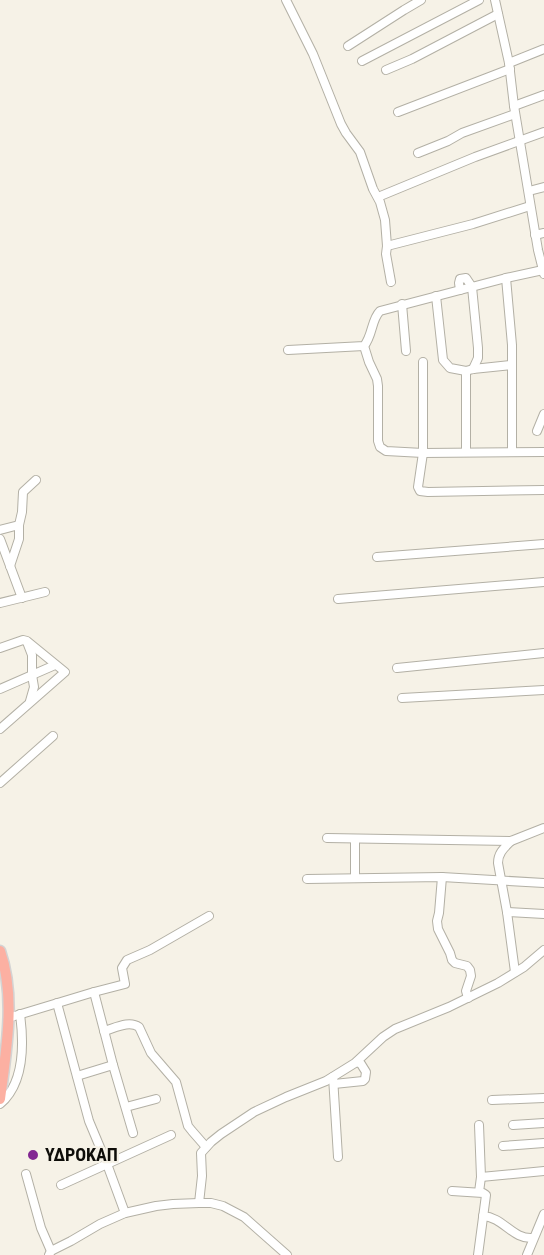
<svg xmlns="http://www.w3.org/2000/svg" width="544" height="1255" font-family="'Roboto Condensed',sans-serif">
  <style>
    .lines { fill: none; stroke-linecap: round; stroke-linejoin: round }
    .minor-casing { stroke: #b3b0a5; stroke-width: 10 }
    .major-casing { stroke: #d4d3d3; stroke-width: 13 }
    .minor { stroke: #fff; stroke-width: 8 }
    .major { stroke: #fcb0a2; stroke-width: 10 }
    .poi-dot { fill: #822692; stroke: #f6f2e7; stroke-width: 2 }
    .labels { text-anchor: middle; stroke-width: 4.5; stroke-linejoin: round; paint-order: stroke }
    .poi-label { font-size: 18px; font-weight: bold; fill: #0e0d09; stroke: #f6f2e7; text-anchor: start }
  </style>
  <rect width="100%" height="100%" fill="#f6f2e7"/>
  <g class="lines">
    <defs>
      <g id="minor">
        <polyline points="286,0 313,54 341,124 346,133 360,152 373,189 380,202 385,220 387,246 386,254 391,282"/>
        <polyline points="495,0 509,63 514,106 538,250 544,274"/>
        <polyline points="348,46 404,10 421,0"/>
        <polyline points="362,61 479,0"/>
        <polyline points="509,63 544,49"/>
        <polyline points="386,70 412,59 498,14"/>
        <polyline points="514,106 544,95"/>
        <polyline points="398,112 510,69"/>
        <polyline points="418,153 448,141 462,133 515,114"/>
        <polyline points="529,191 544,187"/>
        <polyline points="378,197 475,157 544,132"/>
        <polyline points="535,235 544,233"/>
        <polyline points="387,246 473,224 530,206"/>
        <polyline points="506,278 512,345 512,452"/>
        <polyline points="460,290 459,283 460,279 466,278 472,287 478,348 478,358 473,369"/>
        <polyline points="436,296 443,360 450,368 466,371 473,369 511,365"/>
        <polyline points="402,304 406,351"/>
        <polyline points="364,346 369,362 377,379 378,386 378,441 380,447 386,451 423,453 544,452"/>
        <path d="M 288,350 L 364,346 C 373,335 371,320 380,311 L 506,278 L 543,270"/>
        <polyline points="423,362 423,453 418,487 420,491 428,492 544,490"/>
        <polyline points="537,431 544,414"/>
        <polyline points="466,452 466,371"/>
        <polyline points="0,530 19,525"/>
        <polyline points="0,539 22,598"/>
        <polyline points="377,557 544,544"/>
        <polyline points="10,566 19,539 19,525 22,512 23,492 36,480"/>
        <polyline points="338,599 544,582"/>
        <polyline points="0,603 45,592"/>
        <polyline points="27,642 32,655 32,675 34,687 30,701"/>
        <polyline points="0,648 23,640 27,641 65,672 0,729"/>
        <polyline points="397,668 544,653"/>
        <polyline points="0,689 55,665"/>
        <polyline points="402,698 544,690"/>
        <polyline points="0,783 53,736"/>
        <polyline points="327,838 511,841 544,828"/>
        <path d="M 511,841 C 504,848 498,853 498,863 L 507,912 L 515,972"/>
        <polyline points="442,877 439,913 437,921 438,929 450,953 452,960 455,963 467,966 470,970 471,976 466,991 468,998"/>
        <polyline points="355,878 355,839"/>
        <polyline points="307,879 442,877 544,883"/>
        <polyline points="507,912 544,914"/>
        <polyline points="94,992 113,1065 133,1133"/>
        <polyline points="57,1003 89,1121 107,1164 125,1213"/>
        <polyline points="8,1018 94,992 125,984 122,968 127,960 150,950 209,916"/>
        <path d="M 104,1031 C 115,1028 129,1020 139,1027 L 151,1053 L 176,1082 L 188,1126 L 192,1131 L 206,1147"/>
        <polyline points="77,1076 113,1065"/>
        <polyline points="333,1077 338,1157"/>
        <polyline points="334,1084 363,1081 365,1079 366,1072 361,1064 357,1062"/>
        <polyline points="492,1100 544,1098"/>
        <path d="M 0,1104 C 25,1083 24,1044 20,1014"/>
        <polyline points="126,1107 156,1099"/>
        <polyline points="479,1125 481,1177 479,1192"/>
        <polyline points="513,1125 544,1123"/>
        <polyline points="503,1146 544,1143"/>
        <polyline points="26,1174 41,1228 51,1251"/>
        <polyline points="481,1177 544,1171"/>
        <polyline points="61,1185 171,1135"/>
        <polyline points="452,1191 483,1193 486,1195 478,1255"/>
        <polyline points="199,1203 202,1176 201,1153 211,1142 221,1134 254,1112 286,1097 326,1081 355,1063 383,1037 395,1029 449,1007 498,983 524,967 544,950"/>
        <path d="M 483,1216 C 503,1217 513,1240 533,1238"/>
        <polyline points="49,1255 51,1251 71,1241 100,1224 125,1213 156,1206 173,1204 199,1203 211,1203 223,1206 244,1217 287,1255"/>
        <polyline points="527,1255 544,1214"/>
      </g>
      <path id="major" d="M 0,951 C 16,997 6,1051 0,1099"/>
    </defs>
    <use href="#minor" class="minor-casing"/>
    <use href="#major" class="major-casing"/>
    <use href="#minor" class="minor"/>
    <use href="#major" class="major"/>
  </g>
  <circle class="poi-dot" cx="33" cy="1155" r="6"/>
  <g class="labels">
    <g class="poi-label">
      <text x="45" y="1161">ΥΔΡΟΚΑΠ</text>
    </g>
  </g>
</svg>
